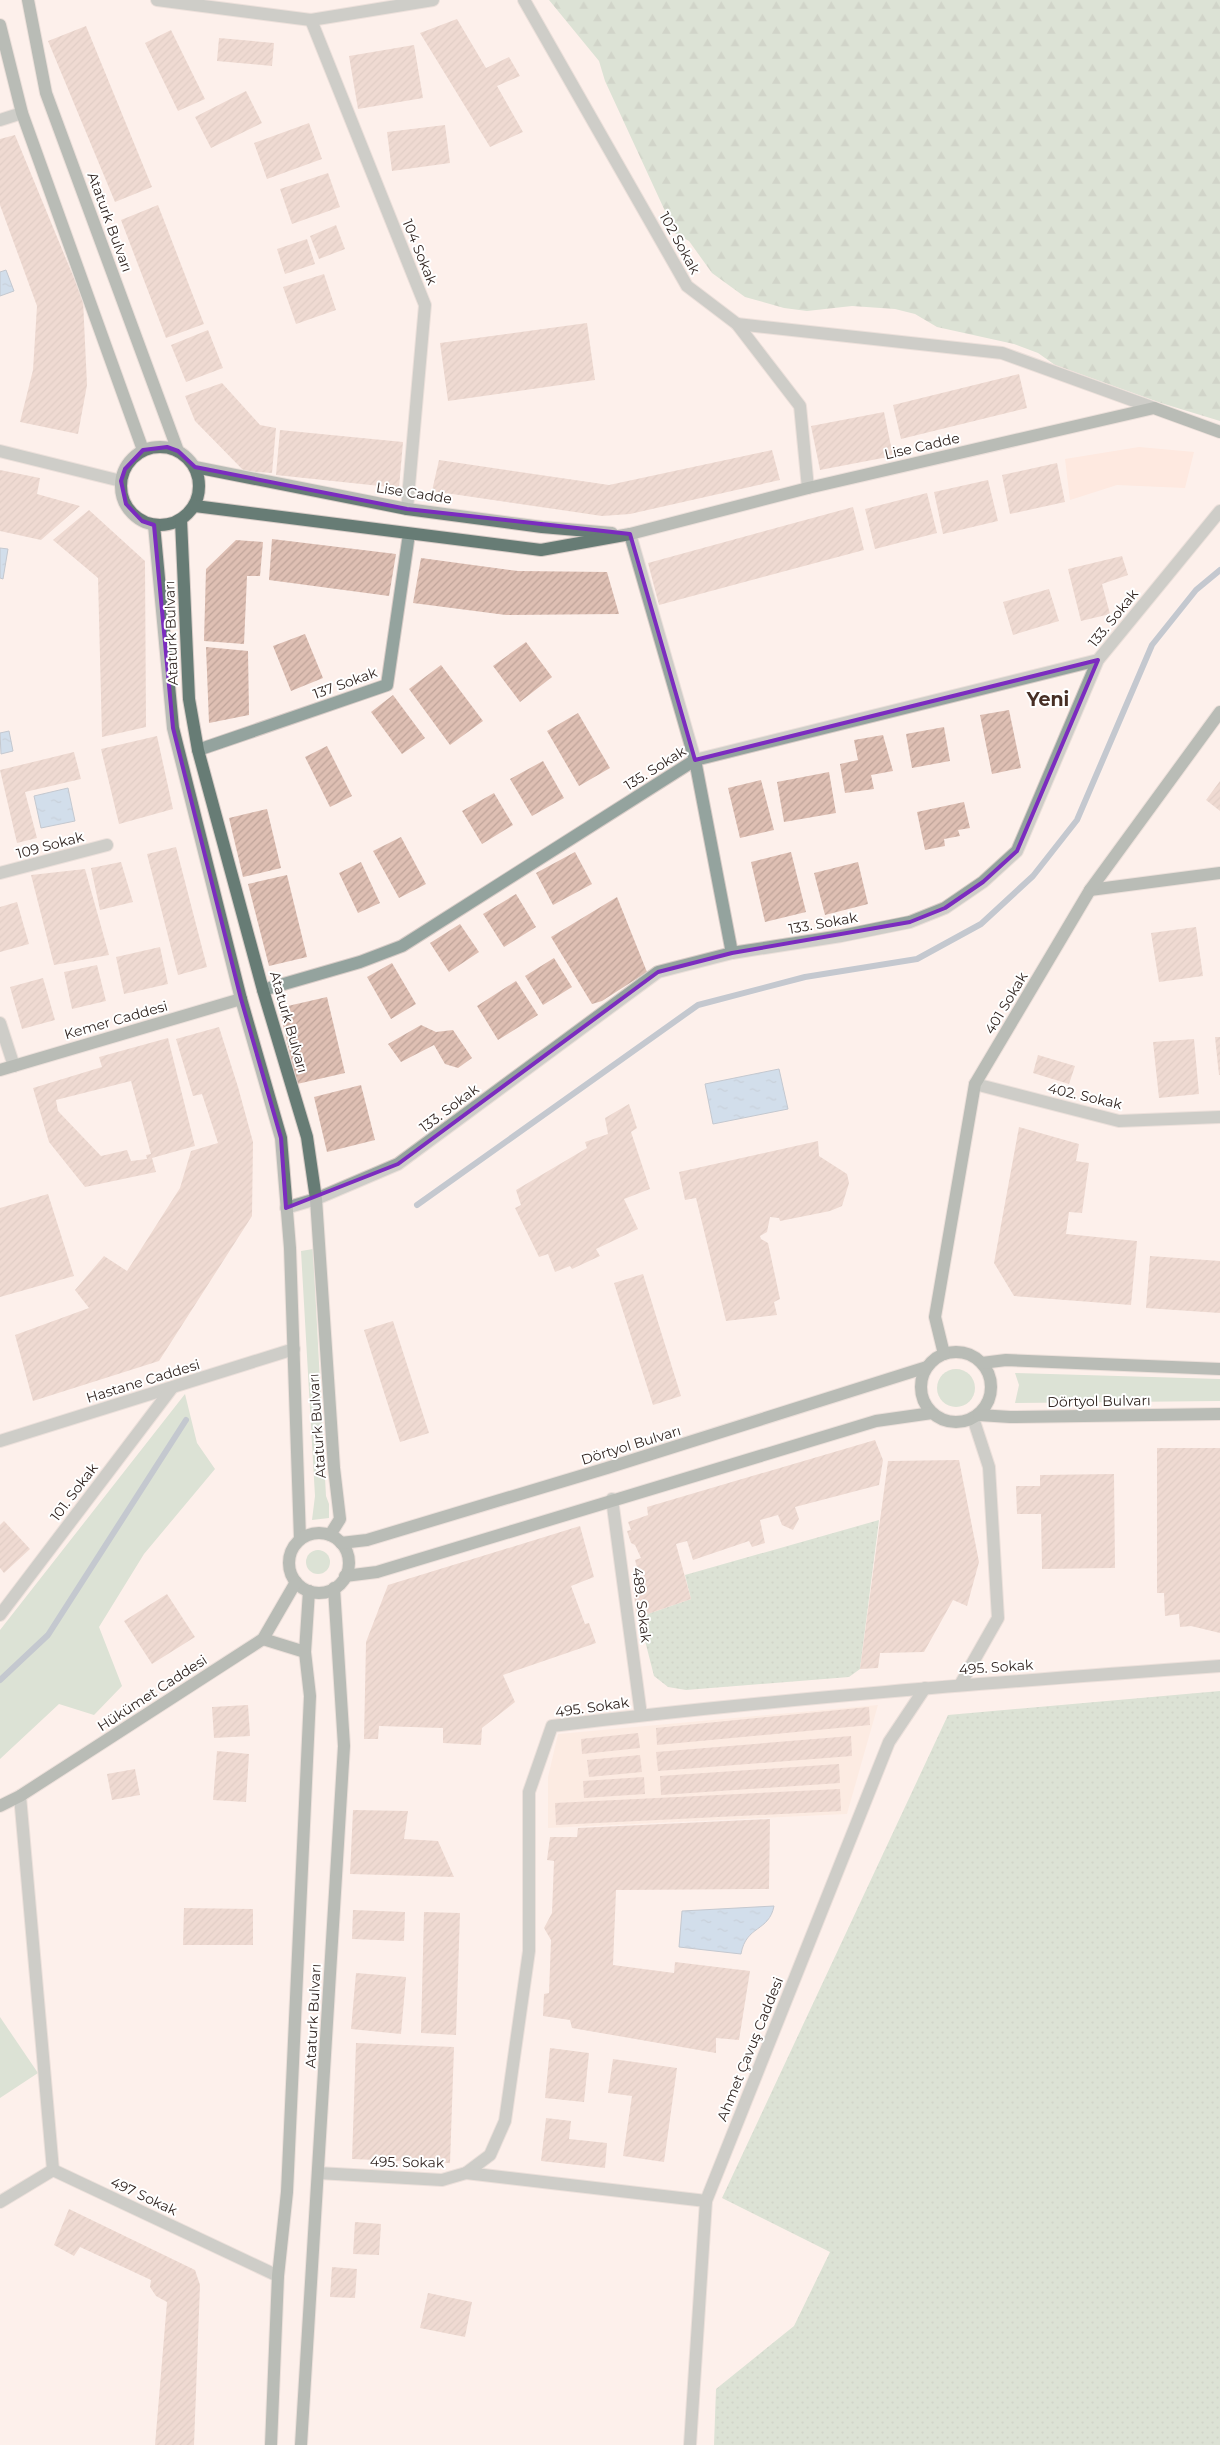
<svg xmlns="http://www.w3.org/2000/svg" width="1220" height="2445" font-family="Montserrat,sans-serif">
  <style>
    .commercial { fill: #fbe4d8 }
    .built { fill: #fedfd2 }
    .green { fill: #b4d0ba }
    .forest { fill: url(#forest-firs) }
    .garden { fill: url(#garden-dots) }
    .water { fill: url(#water-ripples); stroke: #7e97ae }
    .lines { fill: none; stroke-linecap: round; stroke-linejoin: round }
    .stream { stroke: #7e97ae; stroke-width: 6 }
    .building { fill: url(#building-hatch); fill-rule: evenodd }
    .street-casing { stroke: #d8ccc7; stroke-width: 14 }
    .secondary-casing { stroke: #d8ccc7; stroke-width: 14 }
    .street { stroke: #94a39e; stroke-width: 12 }
    .secondary { stroke: #677c75; stroke-width: 12 }
    .marked { fill: none; stroke: #7b2cbf; stroke-width: 4; stroke-linejoin: round }
    .labels { text-anchor: middle; stroke-width: 4; stroke-linejoin: round; paint-order: stroke }
    .street-label { font-size: 14px; fill: #322622; stroke: #fff }
    .district-label { font-size: 19px; font-weight: bold; fill: #472f25; stroke: #fff }
  </style>
  <defs>
    <pattern id="forest-firs" width="22" height="20" patternUnits="userSpaceOnUse" patternTransform="scale(1.25)"><rect width="22" height="20" fill="#b4d0ba"/><path d="M5 1l3.5 6h-7zM16 11l3.5 6h-7z" fill="#9bb2a0"/></pattern>
    <pattern id="garden-dots" width="8" height="8" patternUnits="userSpaceOnUse" patternTransform="scale(1.25)"><rect width="8" height="8" fill="#b4d0ba"/><path d="M2 2h.1M6 6h.1" fill="none" stroke="#9bb2a0" stroke-width="1.8" stroke-linecap="round"/></pattern>
    <pattern id="water-ripples" width="26" height="14" patternUnits="userSpaceOnUse" patternTransform="scale(1.25)"><rect width="26" height="14" fill="#9ec7ea"/><path d="M2 4q2-2 4 0t4 0M15 11q2-2 4 0t4 0" fill="none" stroke="#89abc8"/></pattern>
    <pattern id="building-hatch" width="6" height="6" patternUnits="userSpaceOnUse" patternTransform="scale(1.25)"><rect width="6" height="6" fill="#debfb3"/><path d="M-1 1l2-2M0 6l6-6M5 7l2-2" fill="none" stroke="#bfa49a"/></pattern>
  </defs>
  <rect width="100%" height="100%" fill="#fdf0eb"/>
  <polygon class="commercial" points="878,1705 847,1814 548,1828 548,1777 558,1734"/>
  <polygon class="built" points="1139,447 1194,452 1185,488 1117,485 1070,500 1065,459"/>
  <g class="green">
    <polygon points="313,1249 326,1496 329,1504 329,1518 312,1520 315,1496 301,1251"/>
    <circle cx="956" cy="1388" r="19"/>
    <polygon points="1015,1373 1220,1379 1220,1401 1015,1403 1019,1385"/>
    <polygon points="185,1394 197,1443 215,1469 144,1554 99,1627 122,1686 94,1715 59,1704 0,1759 0,1630"/>
    <circle cx="318" cy="1562" r="12"/>
    <polygon points="0,2017 38,2073 0,2098"/>
  </g>
  <polygon class="forest" points="549,0 1220,0 1220,421 1161,403 1055,365 1038,353 1014,344 937,327 915,314 895,309 852,306 807,311 784,308 745,297 712,273 689,241 671,231 665,211 605,81 599,61"/>
  <g class="garden">
    <polygon points="879,1520 860,1669 849,1677 686,1690 668,1687 654,1676 639,1617 691,1599 685,1575"/>
    <polygon points="1220,1691 1220,2445 714,2445 716,2389 794,2326 830,2252 722,2198 948,1715"/>
  </g>
  <g class="water">
    <polygon points="6,270 14,291 0,296 0,272"/>
    <polygon points="0,548 8,549 3,579 0,578"/>
    <polygon points="9,731 13,751 1,754 0,733"/>
    <polygon points="68,788 75,821 41,828 34,796"/>
    <polygon points="779,1069 788,1109 713,1124 705,1084"/>
    <path d="M 774,1906 C 769,1932 746,1925 741,1954 L 679,1947 L 682,1911 Z"/>
  </g>
  <g class="lines">
    <g class="stream">
      <polyline points="417,1205 698,1005 805,977 917,959 981,924 1033,876 1077,820 1152,645 1196,590 1220,570"/>
      <polyline points="0,1680 48,1635 186,1420"/>
    </g>
  </g>
  <g class="building">
    <polygon points="457,19 486,68 509,57 520,76 497,86 523,132 490,147 420,33"/>
    <polygon points="86,26 152,187 115,202 48,41"/>
    <polygon points="171,30 205,99 178,111 145,43"/>
    <polygon points="219,38 274,43 272,66 217,61"/>
    <polygon points="414,45 423,98 358,109 349,56"/>
    <polygon points="246,91 262,123 211,148 195,117"/>
    <polygon points="309,123 322,159 267,179 254,143"/>
    <polygon points="445,125 450,163 392,171 387,132"/>
    <polygon points="15,135 83,300 87,385 78,434 20,422 33,370 37,306 0,205 0,139"/>
    <polygon points="328,173 340,207 292,224 280,189"/>
    <polygon points="158,205 204,324 166,338 121,220"/>
    <polygon points="336,225 345,249 319,259 310,236"/>
    <polygon points="307,239 315,264 285,274 277,249"/>
    <polygon points="324,274 336,310 296,324 283,287"/>
    <polygon points="587,323 595,380 448,401 440,343"/>
    <polygon points="208,330 223,368 186,382 171,345"/>
    <polygon points="1019,374 1027,408 901,439 893,405"/>
    <polygon points="222,383 260,425 276,428 272,473 244,471 195,421 185,396"/>
    <polygon points="884,412 893,456 820,470 811,426"/>
    <polygon points="280,430 403,442 399,488 276,475"/>
    <polygon points="772,450 780,480 630,514 602,516 432,491 439,460 609,485"/>
    <polygon points="1057,463 1065,502 1010,514 1002,475"/>
    <polygon points="0,470 40,478 37,494 80,506 41,540 0,531"/>
    <polygon points="988,480 998,521 943,534 934,492"/>
    <polygon points="927,493 937,533 875,549 865,509"/>
    <polygon points="853,507 864,550 659,605 648,563"/>
    <polygon points="89,510 145,561 146,727 102,737 98,578 53,540"/>
    <polygon points="272,539 396,554 389,596 269,580"/>
    <polygon points="236,540 263,542 260,576 247,576 244,644 204,641 206,569"/>
    <polygon points="1122,556 1128,575 1102,584 1110,614 1081,621 1068,569"/>
    <polygon points="421,558 518,571 607,572 619,614 506,615 413,603"/>
    <polygon points="1049,589 1059,621 1013,635 1003,602"/>
    <polygon points="305,634 323,678 291,691 273,646"/>
    <polygon points="526,642 552,677 520,702 493,666"/>
    <polygon points="206,647 248,651 249,715 209,723"/>
    <polygon points="441,665 483,721 450,745 409,689"/>
    <polygon points="393,695 425,738 402,754 371,712"/>
    <polygon points="1009,710 1021,768 992,774 980,715"/>
    <polygon points="578,713 610,768 579,786 547,731"/>
    <polygon points="944,727 950,761 912,768 906,734"/>
    <polygon points="883,735 893,771 871,775 874,789 845,793 840,764 858,760 854,740"/>
    <polygon points="157,736 173,809 119,824 101,749"/>
    <polygon points="327,746 352,796 330,807 305,757"/>
    <polygon points="74,752 81,779 25,792 37,838 17,843 0,770"/>
    <polygon points="543,761 564,798 532,816 510,779"/>
    <polygon points="829,772 836,813 784,822 777,782"/>
    <polygon points="761,780 774,830 740,838 728,788"/>
    <polygon points="1220,781 1220,811 1206,800"/>
    <polygon points="494,793 513,825 482,844 462,811"/>
    <polygon points="964,802 970,828 958,830 960,836 944,839 945,846 925,850 917,812"/>
    <polygon points="267,809 281,868 243,877 229,818"/>
    <polygon points="401,837 426,884 399,898 373,851"/>
    <polygon points="176,847 207,967 178,975 147,854"/>
    <polygon points="575,852 592,884 553,905 536,873"/>
    <polygon points="791,852 806,912 765,922 751,862"/>
    <polygon points="121,862 133,902 100,910 91,868"/>
    <polygon points="361,862 380,903 358,913 339,873"/>
    <polygon points="858,862 868,904 825,915 814,873"/>
    <polygon points="85,869 109,955 54,965 31,875"/>
    <polygon points="287,875 307,957 269,966 248,884"/>
    <polygon points="516,894 536,927 504,947 483,914"/>
    <polygon points="617,897 647,972 602,1001 592,1004 551,937"/>
    <polygon points="17,902 29,944 0,952 0,907"/>
    <polygon points="460,924 479,952 449,972 430,943"/>
    <polygon points="1196,927 1203,976 1159,982 1151,933"/>
    <polygon points="160,947 168,984 124,994 116,957"/>
    <polygon points="554,958 572,987 543,1005 525,976"/>
    <polygon points="392,963 416,1004 391,1019 367,977"/>
    <polygon points="97,965 106,1001 72,1009 64,972"/>
    <polygon points="43,978 55,1020 22,1029 10,987"/>
    <polygon points="516,981 538,1015 498,1040 477,1006"/>
    <polygon points="327,997 345,1073 297,1084 279,1008"/>
    <polygon points="421,1025 436,1032 453,1030 472,1058 458,1068 445,1064 434,1045 401,1062 388,1044"/>
    <polygon points="219,1027 238,1087 253,1142 252,1216 159,1361 33,1401 15,1335 89,1308 75,1290 104,1256 127,1271 180,1188 191,1151 218,1143 202,1094 193,1096 176,1039"/>
    <polygon points="1215,1037 1220,1037 1220,1075 1219,1075"/>
    <path d="M 168,1038 L 195,1146 L 152,1158 L 156,1172 L 85,1187 L 49,1142 L 33,1088 L 102,1067 L 99,1057 ZM 131,1081 L 151,1154 L 146,1155 L 147,1159 L 131,1161 L 127,1150 L 101,1156 L 58,1111 L 56,1100 Z"/>
    <polygon points="1194,1039 1199,1094 1159,1098 1153,1042"/>
    <polygon points="1038,1055 1075,1066 1069,1084 1033,1073"/>
    <polygon points="361,1085 375,1140 327,1152 314,1097"/>
    <polygon points="629,1104 637,1128 631,1132 650,1189 624,1199 638,1229 596,1249 600,1256 572,1269 570,1266 555,1272 548,1254 539,1257 515,1208 521,1205 516,1190 587,1148 585,1142 608,1134 605,1118"/>
    <polygon points="1019,1127 1079,1144 1076,1161 1089,1163 1082,1213 1069,1212 1066,1234 1137,1241 1131,1305 1014,1296 994,1263"/>
    <polygon points="818,1141 819,1156 847,1174 849,1183 842,1206 830,1211 780,1221 779,1218 770,1217 767,1232 760,1236 761,1239 768,1243 780,1299 774,1302 777,1315 726,1321 696,1198 685,1200 679,1172"/>
    <polygon points="48,1194 74,1276 0,1297 0,1208"/>
    <polygon points="1150,1256 1220,1261 1220,1313 1146,1308"/>
    <polygon points="643,1274 681,1396 653,1405 614,1283"/>
    <polygon points="393,1321 429,1433 400,1442 364,1330"/>
    <polygon points="875,1440 883,1460 879,1485 795,1507 799,1519 793,1530 782,1525 778,1515 760,1520 765,1543 752,1547 749,1541 693,1560 687,1541 676,1544 691,1599 639,1617 636,1614 634,1592 643,1589 635,1560 641,1558 635,1545 631,1543 627,1531 631,1530 628,1522 648,1515 647,1507"/>
    <polygon points="1157,1448 1220,1448 1220,1633 1191,1626 1180,1627 1179,1614 1165,1616 1164,1593 1157,1593"/>
    <polygon points="959,1460 979,1562 967,1606 953,1600 924,1652 880,1653 878,1668 860,1669 888,1461"/>
    <polygon points="1114,1474 1115,1568 1042,1569 1041,1514 1017,1514 1016,1486 1040,1486 1040,1475"/>
    <polygon points="4,1521 30,1549 4,1573 0,1568 0,1525"/>
    <polygon points="580,1526 594,1577 571,1586 585,1624 589,1623 596,1643 503,1675 515,1702 482,1728 481,1745 443,1743 443,1728 379,1726 378,1739 364,1739 366,1642 388,1585"/>
    <polygon points="167,1594 195,1637 152,1664 124,1621"/>
    <polygon points="248,1705 250,1736 214,1738 212,1707"/>
    <polygon points="869,1707 870,1725 657,1745 656,1728"/>
    <polygon points="638,1733 640,1748 582,1754 581,1739"/>
    <polygon points="851,1736 852,1756 658,1771 656,1752"/>
    <polygon points="217,1751 249,1754 246,1802 213,1800"/>
    <polygon points="640,1755 642,1772 589,1777 587,1760"/>
    <polygon points="839,1764 840,1783 661,1795 660,1776"/>
    <polygon points="135,1769 140,1795 112,1800 107,1774"/>
    <polygon points="644,1777 645,1794 584,1798 583,1781"/>
    <polygon points="840,1789 841,1811 556,1825 555,1803"/>
    <polygon points="353,1810 408,1811 404,1839 438,1841 454,1877 350,1874"/>
    <polygon points="770,1819 769,1889 616,1890 613,1965 674,1973 675,1962 750,1971 739,2040 716,2038 716,2053 572,2028 570,2020 543,2016 544,1994 549,1993 551,1940 544,1928 552,1913 554,1861 547,1860 550,1837 577,1837 578,1828"/>
    <polygon points="184,1908 253,1909 253,1945 183,1945"/>
    <polygon points="353,1910 405,1912 404,1941 352,1939"/>
    <polygon points="424,1912 460,1913 456,2035 421,2033"/>
    <polygon points="356,1973 406,1977 401,2034 351,2029"/>
    <polygon points="356,2043 454,2047 450,2163 352,2159"/>
    <polygon points="550,2048 589,2053 584,2102 545,2098"/>
    <polygon points="613,2059 677,2068 664,2162 623,2156 632,2096 608,2093"/>
    <polygon points="546,2118 571,2121 569,2139 607,2143 605,2168 541,2161"/>
    <polygon points="69,2209 195,2270 200,2285 194,2445 155,2445 167,2302 156,2296 150,2287 151,2280 80,2247 74,2256 54,2245"/>
    <polygon points="355,2222 381,2224 379,2255 353,2254"/>
    <polygon points="332,2267 357,2269 355,2298 330,2297"/>
    <polygon points="428,2293 472,2302 465,2337 420,2328"/>
  </g>
  <g class="lines">
    <defs>
      <g id="street">
        <polyline points="157,0 311,20 433,0"/>
        <polyline points="524,0 687,286 737,324 800,406 808,488"/>
        <polyline points="311,20 425,305 407,509"/>
        <polyline points="0,120 22,113"/>
        <polyline points="737,324 1002,353 1154,408"/>
        <polyline points="0,451 121,481"/>
        <polyline points="630,534 695,760 732,953"/>
        <polyline points="198,750 387,685 409,534"/>
        <polyline points="0,873 107,845"/>
        <polyline points="263,990 360,962 402,946 695,760 1098,660"/>
        <polyline points="0,1023 14,1066"/>
        <polyline points="975,1084 1119,1121 1220,1117"/>
        <polyline points="286,1208 316,1199 398,1164 658,972 732,953 841,936 910,922 945,908 983,882 1017,851 1098,660 1220,511"/>
        <polyline points="0,1441 294,1349"/>
        <polyline points="612,1499 641,1715"/>
        <polyline points="0,1615 172,1388"/>
        <polyline points="960,1685 998,1618 989,1467 973,1418"/>
        <polyline points="20,1796 53,2170"/>
        <path d="M 318,2173 L 442,2180 L 466,2173 L 490,2155 L 505,2121 L 529,1951 L 529,1792 L 552,1726 C 774,1699 997,1682 1220,1666"/>
        <polyline points="466,2173 706,2201"/>
        <polyline points="0,2202 53,2170 278,2276"/>
        <polyline points="690,2445 706,2201 889,1742 925,1688"/>
      </g>
      <g id="secondary">
        <polyline points="28,0 46,93 178,451"/>
        <polyline points="0,25 22,113 143,450"/>
        <circle cx="160" cy="486" r="39"/>
        <polyline points="195,467 407,509 542,527 612,533"/>
        <polyline points="195,506 541,550 630,534 808,488 1154,408 1220,432"/>
        <polyline points="181,520 189,699 198,750 263,990 307,1137 316,1199 334,1468 340,1519 330,1535"/>
        <polyline points="154,525 173,728 241,999 281,1138 290,1248 300,1539"/>
        <polyline points="1090,890 1220,873"/>
        <polyline points="0,1070 241,999"/>
        <circle cx="956" cy="1387" r="35"/>
        <polyline points="944,1354 935,1317 975,1084 1090,890 1220,712"/>
        <polyline points="982,1363 1006,1360 1220,1369"/>
        <polyline points="979,1415 1010,1417 1220,1414"/>
        <circle cx="319" cy="1563" r="30"/>
        <polyline points="341,1543 367,1540 607,1468 927,1367"/>
        <polyline points="345,1576 377,1572 876,1421 932,1413"/>
        <polyline points="263,1639 305,1652"/>
        <polyline points="0,1806 20,1796 263,1639 296,1582"/>
        <polyline points="271,2445 278,2276 287,2192 310,1696 305,1652 309,1591"/>
        <polyline points="301,2445 344,1746 334,1588"/>
      </g>
    </defs>
    <use href="#street" class="street-casing"/>
    <use href="#secondary" class="secondary-casing"/>
    <use href="#street" class="street"/>
    <use href="#secondary" class="secondary"/>
  </g>
  <path d="M0 0H1220V2445H0ZM 167,447 L 178,451 L 195,467 L 407,509 L 630,534 L 695,760 L 1098,660 L 1017,851 L 983,882 L 945,908 L 910,922 L 732,953 L 658,972 L 398,1164 L 286,1208 L 281,1138 L 241,999 L 173,728 L 154,525 L 142,521 L 126,504 L 121,481 L 125,469 L 143,450 Z" fill="#fdf0eb" fill-opacity=".55" fill-rule="evenodd"/>
  <path class="marked" d="M 167,447 L 178,451 L 195,467 L 407,509 L 630,534 L 695,760 L 1098,660 L 1017,851 L 983,882 L 945,908 L 910,922 L 732,953 L 658,972 L 398,1164 L 286,1208 L 281,1138 L 241,999 L 173,728 L 154,525 L 142,521 L 126,504 L 121,481 L 125,469 L 143,450 Z"/>
  <g class="labels">
    <g class="street-label">
      <text transform="translate(110 222) rotate(70)" y="5">Ataturk Bulvarı</text>
      <text transform="translate(680 243) rotate(61)" y="5">102 Sokak</text>
      <text transform="translate(420 252) rotate(68)" y="5">104 Sokak</text>
      <text transform="translate(922 446) rotate(-13)" y="5">Lise Cadde</text>
      <text transform="translate(414 493) rotate(9)" y="5">Lise Cadde</text>
      <text transform="translate(1113 618) rotate(-51)" y="5">133. Sokak</text>
      <text transform="translate(171 633) rotate(-92)" y="5">Ataturk Bulvarı</text>
      <text transform="translate(345 683) rotate(-20)" y="5">137 Sokak</text>
      <text transform="translate(655 768) rotate(-32)" y="5">135. Sokak</text>
      <text transform="translate(50 845) rotate(-15)" y="5">109 Sokak</text>
      <text transform="translate(823 923) rotate(-10)" y="5">133. Sokak</text>
      <text transform="translate(1006 1003) rotate(-59)" y="5">401 Sokak</text>
      <text transform="translate(116 1020) rotate(-16)" y="5">Kemer Caddesi</text>
      <text transform="translate(289 1022) rotate(74)" y="5">Ataturk Bulvarı</text>
      <text transform="translate(1085 1096) rotate(13)" y="5">402. Sokak</text>
      <text transform="translate(449 1108) rotate(-37)" y="5">133. Sokak</text>
      <text transform="translate(143 1381) rotate(-17)" y="5">Hastane Caddesi</text>
      <text transform="translate(1099 1401) rotate(-1)" y="5">Dörtyol Bulvarı</text>
      <text transform="translate(317 1426) rotate(-94)" y="5">Ataturk Bulvarı</text>
      <text transform="translate(631 1445) rotate(-17)" y="5">Dörtyol Bulvarı</text>
      <text transform="translate(74 1492) rotate(-53)" y="5">101. Sokak</text>
      <text transform="translate(642 1605) rotate(83)" y="5">489. Sokak</text>
      <text transform="translate(996 1667) rotate(-4)" y="5">495. Sokak</text>
      <text transform="translate(152 1693) rotate(-33)" y="5">Hükümet Caddesi</text>
      <text transform="translate(592 1707) rotate(-8)" y="5">495. Sokak</text>
      <text transform="translate(313 2016) rotate(-87)" y="5">Ataturk Bulvarı</text>
      <text transform="translate(750 2049) rotate(-68)" y="5">Ahmet Çavuş Caddesi</text>
      <text transform="translate(407 2162) rotate(1)" y="5">495. Sokak</text>
      <text transform="translate(144 2196) rotate(25)" y="5">497 Sokak</text>
    </g>
    <g class="district-label">
      <text x="1048" y="706">Yeni</text>
    </g>
  </g>
</svg>
